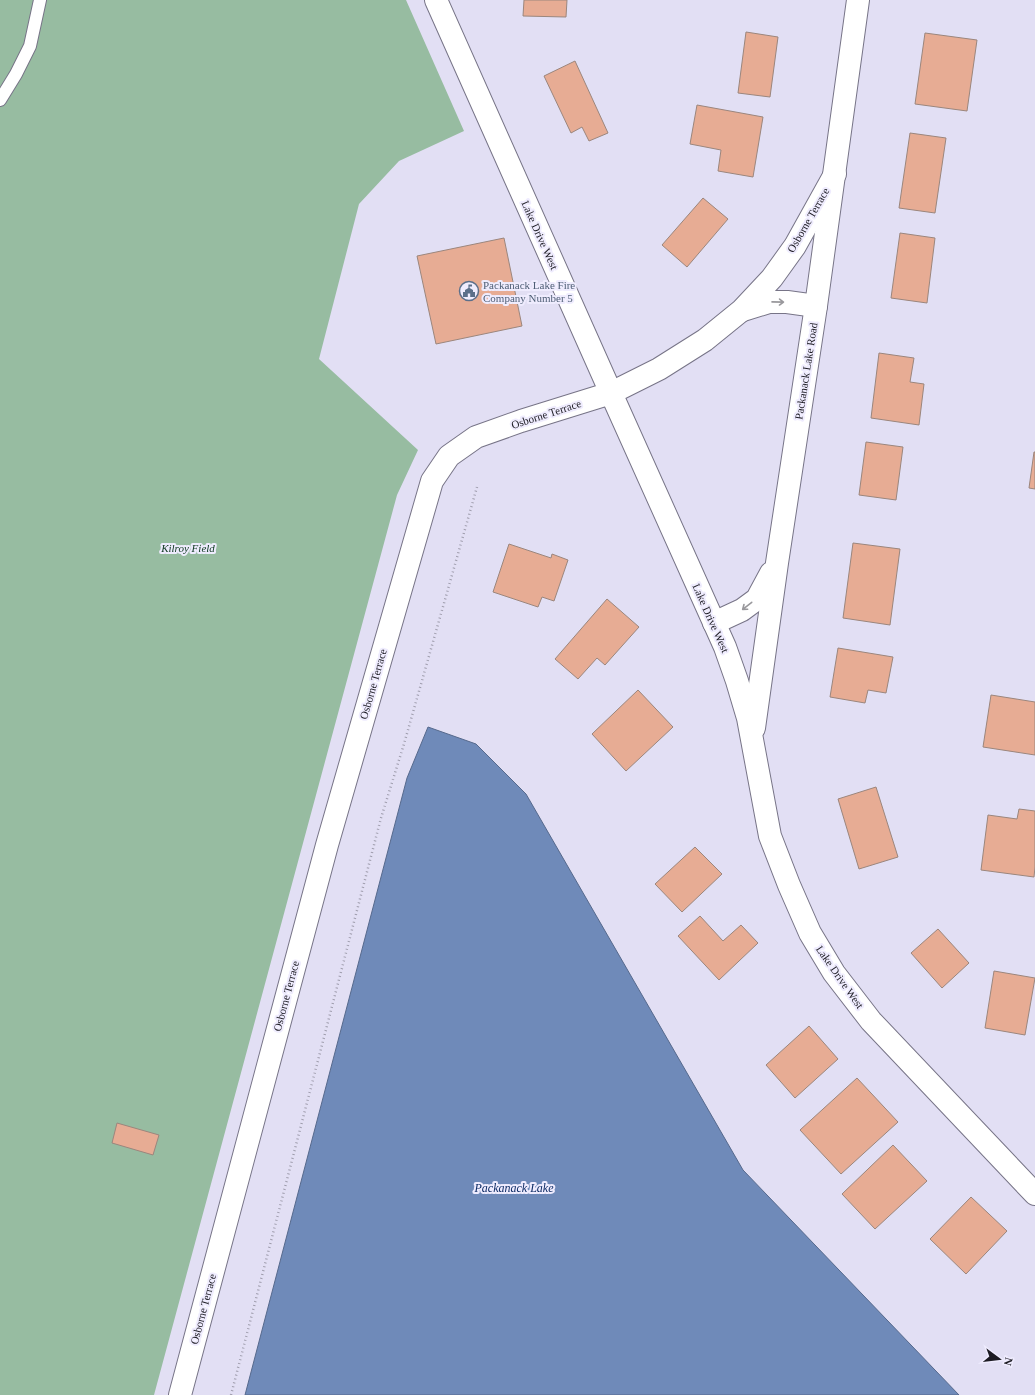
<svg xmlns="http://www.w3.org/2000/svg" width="1035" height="1395" font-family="Georgia,serif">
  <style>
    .green { fill: #97bca1 }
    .water { fill: #6f8ab9; stroke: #56698c }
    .building { fill: #e7ac94; stroke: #9b867d }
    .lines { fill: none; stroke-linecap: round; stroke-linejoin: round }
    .service-casing { stroke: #777487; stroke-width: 14 }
    .minor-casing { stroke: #777487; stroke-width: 24 }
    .tertiary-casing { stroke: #777487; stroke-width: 24 }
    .path { stroke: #a09eae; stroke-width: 2.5; stroke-dasharray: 1 3; stroke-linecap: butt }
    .service { stroke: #fff; stroke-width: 12 }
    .minor { stroke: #fff; stroke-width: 22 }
    .tertiary { stroke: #fff; stroke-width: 22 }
    .oneway { stroke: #99989c }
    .labels { text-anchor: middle; stroke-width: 4; stroke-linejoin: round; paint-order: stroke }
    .street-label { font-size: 11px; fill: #1c1b23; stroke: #efecfe }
    .service-label { font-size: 11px; fill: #4e5e75; stroke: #efecfe; text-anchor: start }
    .park-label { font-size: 11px; font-style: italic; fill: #0b361d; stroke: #efecfe }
    .water-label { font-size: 12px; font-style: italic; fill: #0d2b65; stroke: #efecfe }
  </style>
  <rect width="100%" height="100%" fill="#e2dff4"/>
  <polygon class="green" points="0,0 406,0 464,131 399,161 359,204 319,359 418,450 397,495 154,1395 0,1395"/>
  <polygon class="water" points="428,727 476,744 526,794 743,1170 959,1395 245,1395 407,778"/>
  <g class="building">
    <polygon points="524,0 567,0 566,17 523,16"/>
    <polygon points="746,32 778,37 770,97 738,93"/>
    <polygon points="925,33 977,40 967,111 915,104"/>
    <polygon points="575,61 608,133 589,141 582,127 571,133 544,76"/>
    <polygon points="697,105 763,117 753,177 718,171 721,150 690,144"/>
    <polygon points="910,133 946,138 935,213 899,208"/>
    <polygon points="703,198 728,219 687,267 662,245"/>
    <polygon points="900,233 935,238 927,303 891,298"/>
    <polygon points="504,238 522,326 436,344 417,256"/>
    <polygon points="879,353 914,358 910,382 924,384 919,425 871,418"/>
    <polygon points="866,442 903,447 896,500 859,495"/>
    <polygon points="1034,452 1035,452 1035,489 1029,488"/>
    <polygon points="853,543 900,549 890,625 843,618"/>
    <polygon points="509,544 551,558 552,554 568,560 554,601 542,597 538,607 493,592"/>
    <polygon points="607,599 639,627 605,665 597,658 578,679 555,659"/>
    <polygon points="838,648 893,657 886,693 868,690 865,703 830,697"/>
    <polygon points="638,690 673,727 626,771 592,734"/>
    <polygon points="991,695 1035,702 1035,755 983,747"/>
    <polygon points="876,787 898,857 859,869 838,799"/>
    <polygon points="1019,809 1035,811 1035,867 1034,877 981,870 988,815 1017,819"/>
    <polygon points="695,847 722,874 682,912 655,884"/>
    <polygon points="700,916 723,941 741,925 758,943 719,980 678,936"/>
    <polygon points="938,929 969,963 942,988 911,953"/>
    <polygon points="994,971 1035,978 1025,1035 985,1028"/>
    <polygon points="809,1026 838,1059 795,1098 766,1065"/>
    <polygon points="857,1078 898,1122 841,1174 800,1130"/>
    <polygon points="117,1123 159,1135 153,1155 112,1143"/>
    <polygon points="893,1145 927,1181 875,1229 842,1194"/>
    <polygon points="971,1197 1007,1231 966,1274 930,1239"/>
  </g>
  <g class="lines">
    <defs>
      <polyline id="service" points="0,100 16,74 30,46 40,0"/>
      <polyline id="minor" points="436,0 611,393"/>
      <g id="tertiary">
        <polyline points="743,310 769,302 787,302 816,306"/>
        <polyline points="611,393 725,647 737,681 748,718 770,836 789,885 810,933 834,973 871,1021 1035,1194"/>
        <polyline points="714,623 742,610 757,599 771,573"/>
        <polyline points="754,728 777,563 816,306 858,0"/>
        <polyline points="180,1395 327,845 432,481 449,456 476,437 521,421 611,393 659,369 705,340 742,310 772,278 795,246 835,174"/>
      </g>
    </defs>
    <use href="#service" class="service-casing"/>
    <use href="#minor" class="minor-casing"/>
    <use href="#tertiary" class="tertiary-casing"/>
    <polyline class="path" points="231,1395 381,818 404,744 477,487"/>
    <use href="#service" class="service"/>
    <use href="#minor" class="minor"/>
    <use href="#tertiary" class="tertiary"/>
  </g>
  <defs><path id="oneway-shaft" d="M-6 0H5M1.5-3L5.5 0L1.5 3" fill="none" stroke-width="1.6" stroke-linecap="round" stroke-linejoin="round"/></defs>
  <g class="oneway">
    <use href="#oneway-shaft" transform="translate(778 302) rotate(1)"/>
    <use href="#oneway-shaft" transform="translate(747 606) rotate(142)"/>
  </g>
  <defs>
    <symbol id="civic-ring" viewBox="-11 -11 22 22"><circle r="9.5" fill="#efecfe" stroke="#5c6f8a" stroke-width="1.5"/><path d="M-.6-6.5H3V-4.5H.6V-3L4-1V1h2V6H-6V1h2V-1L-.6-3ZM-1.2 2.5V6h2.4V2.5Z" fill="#5c6f8a"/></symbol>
  </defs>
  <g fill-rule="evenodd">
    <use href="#civic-ring" x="458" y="280" width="22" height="22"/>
  </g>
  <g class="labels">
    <g class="street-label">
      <text transform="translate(808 220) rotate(-60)" y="4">Osborne Terrace</text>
      <text transform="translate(540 235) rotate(66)" y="4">Lake Drive West</text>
      <text transform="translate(806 371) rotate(-81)" y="4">Packanack Lake Road</text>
      <text transform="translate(546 414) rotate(-18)" y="4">Osborne Terrace</text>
      <text transform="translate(711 618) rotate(66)" y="4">Lake Drive West</text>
      <text transform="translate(373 684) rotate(-74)" y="4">Osborne Terrace</text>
      <text transform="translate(840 977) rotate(55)" y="4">Lake Drive West</text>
      <text transform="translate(286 996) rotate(-75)" y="4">Osborne Terrace</text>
      <text transform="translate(203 1309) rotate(-75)" y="4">Osborne Terrace</text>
    </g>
    <g class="service-label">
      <text x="483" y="289">Packanack Lake Fire<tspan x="483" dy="13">Company Number 5</tspan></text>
    </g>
    <g class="park-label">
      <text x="188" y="552">Kilroy Field</text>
    </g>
    <g class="water-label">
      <text x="514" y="1192">Packanack Lake</text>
    </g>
  </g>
  <g transform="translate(999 1359) rotate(105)" stroke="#efecfe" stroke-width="3" paint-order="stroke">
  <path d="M0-3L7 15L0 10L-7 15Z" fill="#1c1b23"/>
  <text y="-6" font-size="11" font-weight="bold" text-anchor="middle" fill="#1c1b23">N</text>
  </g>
</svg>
